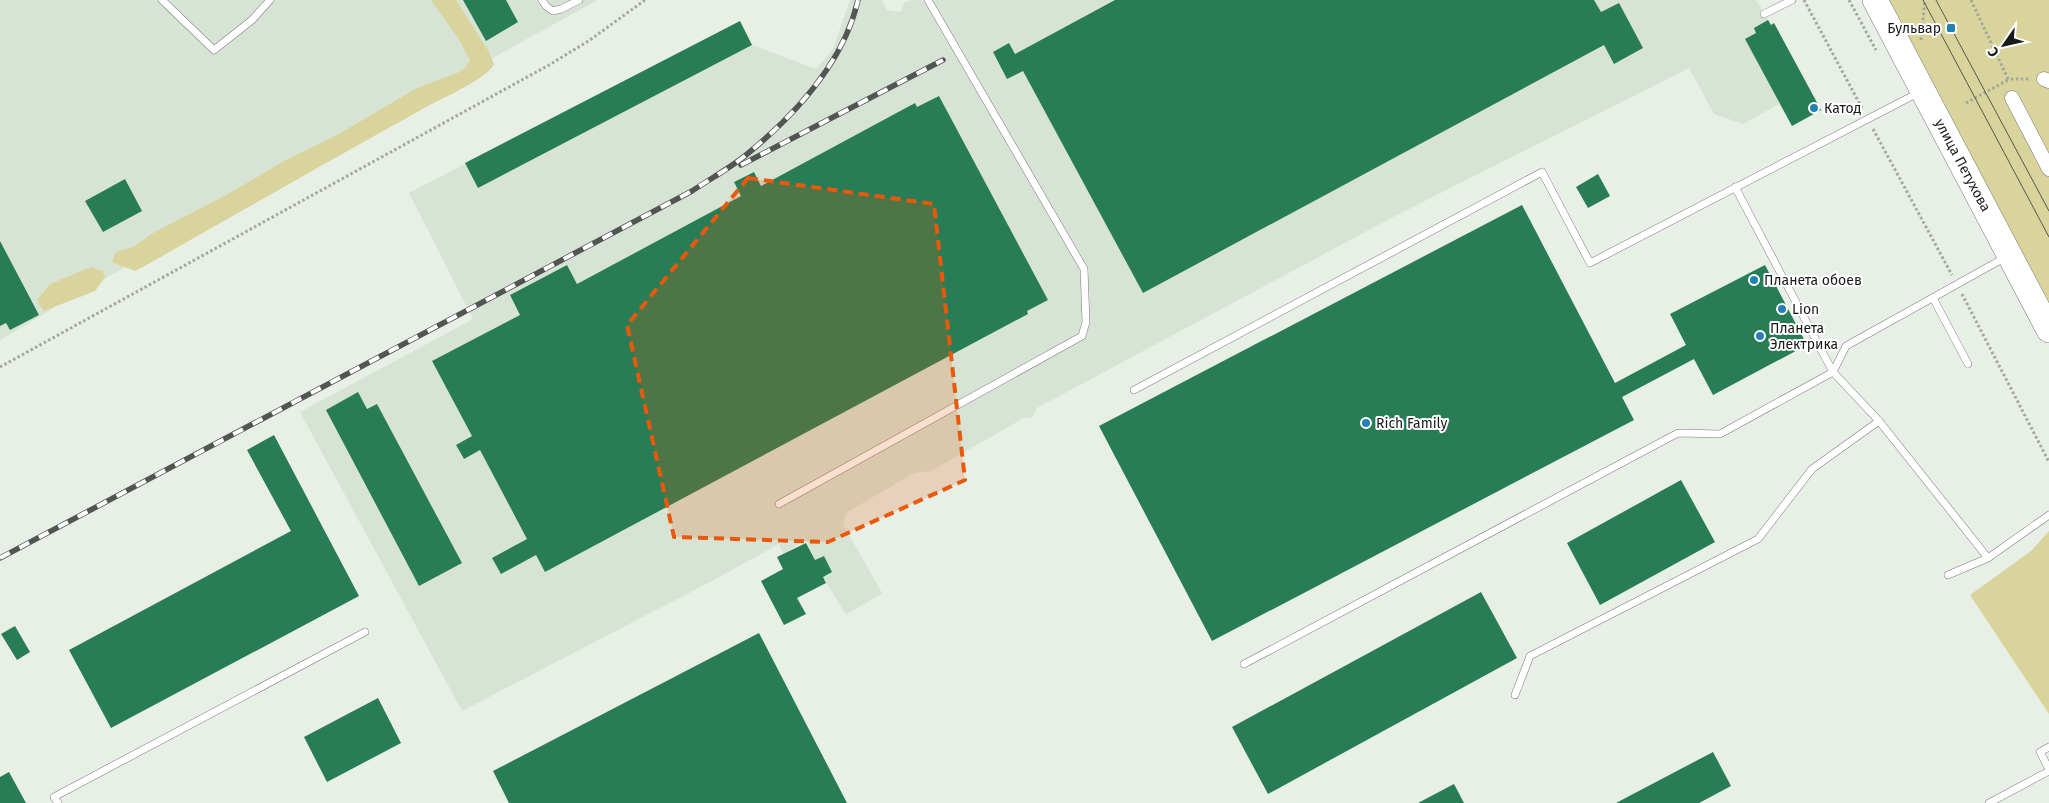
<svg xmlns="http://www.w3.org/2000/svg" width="2049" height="803" font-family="'Fira Sans',sans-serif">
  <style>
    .built { fill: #d7e4d5; fill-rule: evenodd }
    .green { fill: #d9d49b }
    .building { fill: #287c56 }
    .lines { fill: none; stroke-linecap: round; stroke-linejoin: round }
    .lane-casing { stroke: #777e76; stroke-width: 8 }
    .street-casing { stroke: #777e76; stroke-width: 15 }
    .highway-casing { stroke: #777e76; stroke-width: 26 }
    .path { stroke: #a2a7a0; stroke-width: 3; stroke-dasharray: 2.5 2.5; stroke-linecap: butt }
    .lane { stroke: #fff; stroke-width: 7 }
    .street { stroke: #fff; stroke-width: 14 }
    .highway { stroke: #fff; stroke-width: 25 }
    .tram { stroke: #525652; stroke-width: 1 }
    .rail-casing { stroke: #525652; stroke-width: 5.5 }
    .rail { stroke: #fff; stroke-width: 4; stroke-dasharray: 11; stroke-linecap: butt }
    .marked { fill: #e8590c; fill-opacity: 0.2; stroke: #e8590c; stroke-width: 4; stroke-dasharray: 10 6; stroke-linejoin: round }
    .poi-dot { fill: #2480ae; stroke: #fff; stroke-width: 2 }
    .labels { text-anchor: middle; stroke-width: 4; stroke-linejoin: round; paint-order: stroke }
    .poi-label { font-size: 14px; fill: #171a17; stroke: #fff; text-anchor: start }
    .street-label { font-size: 14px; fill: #171a17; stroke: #fff }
  </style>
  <rect width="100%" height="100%" fill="#e8efe6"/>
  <g class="built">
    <polygon points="0,0 598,0 489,60 165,246 59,303 51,310 0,340"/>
    <path d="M 850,0 L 882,0 L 887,10 L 901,12 L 904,3 L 912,0 L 1756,0 L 1771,25 L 1774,23 L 1821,110 L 1792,126 L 1779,104 L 1743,124 L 1714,114 L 1689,68 L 1395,216 L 1037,408 L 1033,417 L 1024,418 L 931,471 L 914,473 L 846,513 L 843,524 L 882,593 L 846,615 L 823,577 L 832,572 L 824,556 L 815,560 L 806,540 L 783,554 L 779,544 L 712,581 L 462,711 L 300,412 L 473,319 L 409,193 L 740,21 L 752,45 L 816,69 L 833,49 ZM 939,96 L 1048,300 L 1027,311 L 1028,314 L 545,572 L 480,450 L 463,459 L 456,445 L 472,436 L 432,362 L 520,315 L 510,295 L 567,265 L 577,284 L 741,196 L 734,182 L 753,172 L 761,186 L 915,103 L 917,107 ZM 377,404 L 462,563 L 419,586 L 335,427 Z"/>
  </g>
  <g class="green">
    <path d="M 431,0 L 456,0 L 489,52 L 494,64 C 488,78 443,98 428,106 C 332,159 237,214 141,268 L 135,271 L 112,262 L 116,252 L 133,247 L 153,233 L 228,194 L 284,161 L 337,135 L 417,88 L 457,73 L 465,68 L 470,61 L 460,41 Z"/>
    <polygon points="1887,0 2049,0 2049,304"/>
    <polygon points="91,267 103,271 105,277 95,291 44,311 39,305 38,299 50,284"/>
    <polygon points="2049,531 2049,714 1970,595 2031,551"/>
  </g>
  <g class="building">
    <polygon points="463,0 506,0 518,22 486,41"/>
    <polygon points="1115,0 1594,0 1601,12 1619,3 1643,48 1614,64 1604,45 1143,293 1023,71 1007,79 993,52 1009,43 1015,54"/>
    <polygon points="1768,20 1771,25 1774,23 1821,110 1792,126 1745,39 1756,33 1754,28"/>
    <polygon points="740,21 752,45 478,188 465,163"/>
    <polygon points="939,96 1048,300 1027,311 1028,314 545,572 536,555 501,574 492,558 527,539 480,450 464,459 456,445 472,436 432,361 520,315 510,295 567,265 577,284 741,196 734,182 754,172 761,186 915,103 917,107"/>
    <polygon points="1598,174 1610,196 1588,208 1576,187"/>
    <polygon points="125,179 142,211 103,232 85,201"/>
    <polygon points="1522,205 1615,383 1686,345 1670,314 1765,265 1807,345 1713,395 1694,359 1622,397 1634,420 1212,641 1099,426"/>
    <polygon points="0,241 39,315 10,330 6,323 0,326"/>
    <polygon points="358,392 367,409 377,404 462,563 419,586 326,410"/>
    <polygon points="274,435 359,596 111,728 69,650 291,531 247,450"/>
    <polygon points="1681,480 1715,542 1600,605 1567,543"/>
    <polygon points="806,543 815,560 824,556 832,572 823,577 826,583 797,598 806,614 784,625 761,581 783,569 777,557"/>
    <polygon points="1481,592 1517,658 1268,794 1232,727"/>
    <polygon points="15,626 30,652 17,660 1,634"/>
    <polygon points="759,633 847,803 509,803 493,771"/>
    <polygon points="378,698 401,743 327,782 304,737"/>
    <polygon points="1713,752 1731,786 1699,803 1616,803"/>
    <polygon points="9,772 26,803 0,803 0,777"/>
    <polygon points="1454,784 1464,803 1418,803"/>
  </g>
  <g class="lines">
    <defs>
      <g id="lane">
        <polyline points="162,0 214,50 252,20 270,0"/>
        <polyline points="542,0 546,6 553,11 561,9 579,0"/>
        <polyline points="1764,14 1792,0"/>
        <polyline points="1933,298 1968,364"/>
        <polyline points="1134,390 1542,172 1590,263 1918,93"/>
        <polyline points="779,504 1082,336 1086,322 1084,269 928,0"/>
        <polyline points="1988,558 1879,421 1833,372 1846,346 2006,257"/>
        <polyline points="1948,575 1988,558 2049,515"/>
        <polyline points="1244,664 1678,433 1720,434 1833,372 1735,187"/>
        <polyline points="1515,695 1530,656 1758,539 1812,469 1879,421"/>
        <polyline points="2049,747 2040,752 2049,769"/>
        <polyline points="58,803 54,797 365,632"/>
        <polyline points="1989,803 2049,771"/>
      </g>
      <g id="street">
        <polyline points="2044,79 2049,81"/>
        <polyline points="2012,98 2049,169"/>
      </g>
      <polyline id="highway" points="1875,0 2049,330"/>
    </defs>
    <use href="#lane" class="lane-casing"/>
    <use href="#street" class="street-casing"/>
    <use href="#highway" class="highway-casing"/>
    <g class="path">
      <polyline points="1804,0 1863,110"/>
      <polyline points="1849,0 1876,50"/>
      <polyline points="1971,0 2008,79 2031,79"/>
      <polyline points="1921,40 1925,0"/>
      <polyline points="1966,103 2008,80"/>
      <polyline points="1873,129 1952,275"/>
      <polyline points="1962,294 2049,462"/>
      <polyline points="0,367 549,65 590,40 645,0"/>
    </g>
    <use href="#lane" class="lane"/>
    <use href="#street" class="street"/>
    <use href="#highway" class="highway"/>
    <g class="tram">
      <polyline points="1923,0 2049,237"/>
      <polyline points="1936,0 2049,211"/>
    </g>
    <defs>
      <g id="rail">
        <polyline points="741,165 943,60"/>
        <path d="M 0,558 L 692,191 C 710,179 730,168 746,155 C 794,116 844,62 858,0"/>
      </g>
    </defs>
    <use href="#rail" class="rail-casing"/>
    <use href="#rail" class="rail"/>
  </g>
  <path class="marked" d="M 748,178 L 934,204 L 965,480 L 828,542 L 674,537 L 627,325 Z"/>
  <g class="poi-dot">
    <rect x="1946" y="23" width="10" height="10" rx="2.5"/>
    <circle cx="1814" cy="108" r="5"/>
    <circle cx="1754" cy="280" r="5"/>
    <circle cx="1782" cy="309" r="5"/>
    <circle cx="1760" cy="336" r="5"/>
    <circle cx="1366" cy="423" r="5"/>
  </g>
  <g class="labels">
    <g class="poi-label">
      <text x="1941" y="33" text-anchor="end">Бульвар</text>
      <text x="1824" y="113">Катод</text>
      <text x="1764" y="285">Планета обоев</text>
      <text x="1792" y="314">Lion</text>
      <text x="1770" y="333">Планета<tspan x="1770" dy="16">Электрика</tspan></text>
      <text x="1376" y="428">Rich Family</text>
    </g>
    <g class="street-label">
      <text transform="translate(1963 165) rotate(62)" y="5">улица Петухова</text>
    </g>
  </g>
  <g transform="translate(2004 45) rotate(236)" stroke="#ffffff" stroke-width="4" paint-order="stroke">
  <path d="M0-4L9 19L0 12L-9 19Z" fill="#171a17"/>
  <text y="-8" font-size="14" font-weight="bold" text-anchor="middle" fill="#171a17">С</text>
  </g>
</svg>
